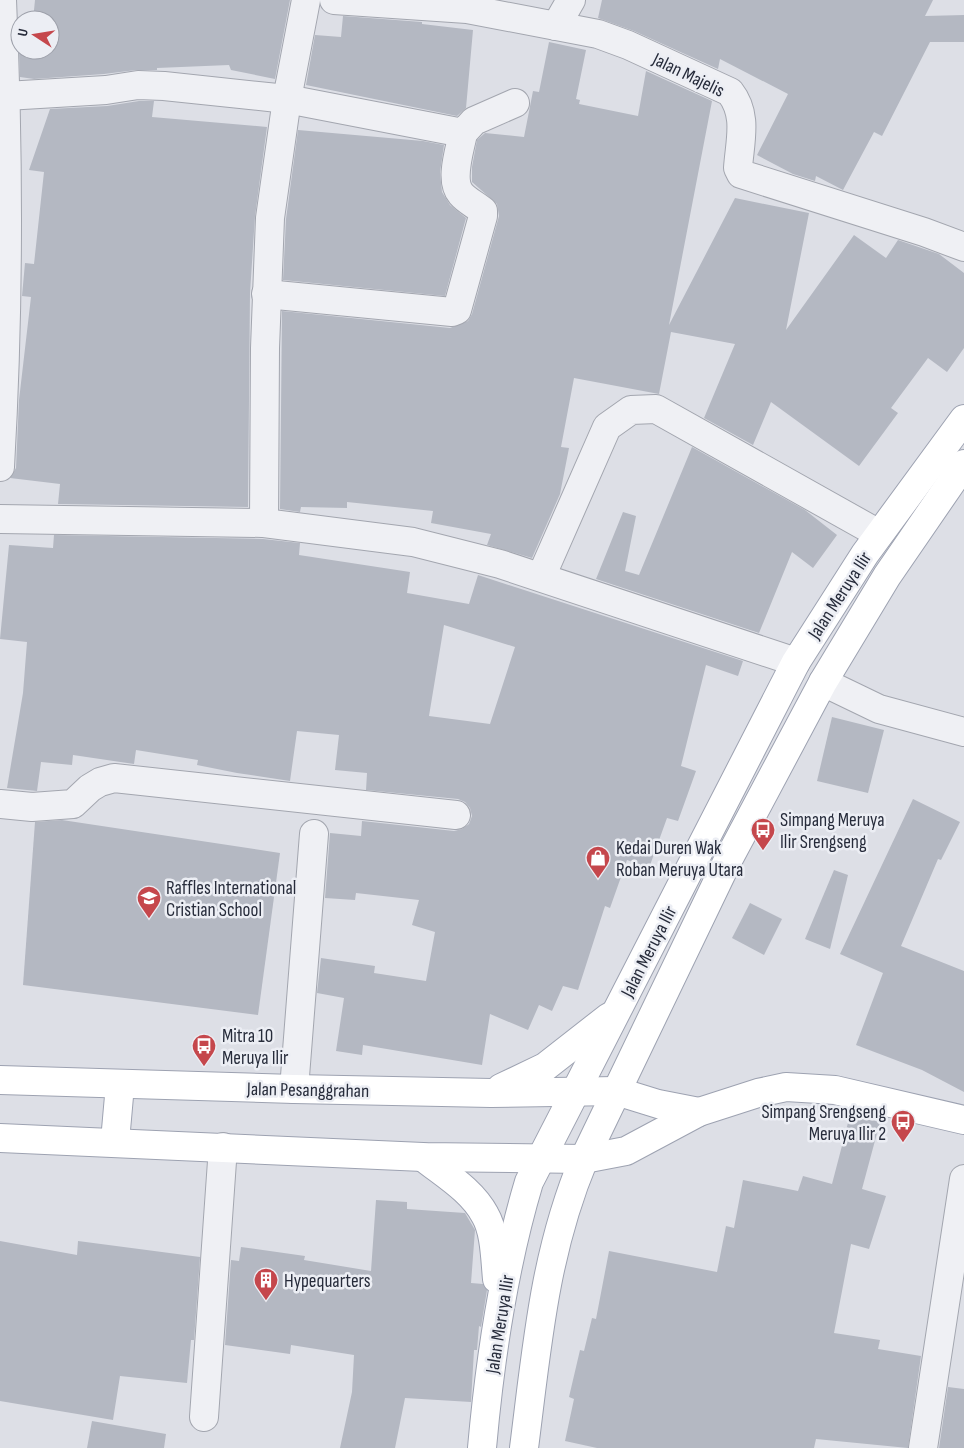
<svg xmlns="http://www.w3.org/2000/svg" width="964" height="1448" font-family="'Sofia Sans Condensed',sans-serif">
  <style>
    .building { fill: #b4b8c2; fill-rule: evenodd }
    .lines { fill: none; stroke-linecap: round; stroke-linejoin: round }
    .minor-casing { stroke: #a3a6af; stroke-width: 30 }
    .major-casing { stroke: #9da2b1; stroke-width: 30 }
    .minor { stroke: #eff0f4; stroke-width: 28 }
    .major { stroke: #fff; stroke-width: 28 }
    .labels { text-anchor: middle; stroke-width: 5; stroke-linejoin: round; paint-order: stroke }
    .street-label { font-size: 19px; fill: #272c3b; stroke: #eceef4 }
    .poi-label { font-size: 19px; fill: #272c3b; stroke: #eceef4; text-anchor: start }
  </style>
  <rect width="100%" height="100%" fill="#dddfe6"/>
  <g class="building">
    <polygon points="35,0 290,0 275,79 231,70 229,65 157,68 157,70 136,70 104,74 34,79 20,77 18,20 22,20 20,20 20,50 50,50 50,20 33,20"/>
    <polygon points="602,0 933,0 925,16 964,15 964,42 930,42 882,136 874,132 843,190 816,176 815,181 793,174 757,155 788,94 720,59 718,69 634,31 598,18"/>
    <polygon points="343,16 422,22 422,24 473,30 466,108 457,116 306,85 315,35 341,37"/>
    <polygon points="549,42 586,50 576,99 580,100 579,104 638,116 646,71 712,101 669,325 735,198 809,213 786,330 854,235 886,258 898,240 939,254 964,273 964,348 947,372 928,358 891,408 898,413 859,466 771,402 753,445 704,418 735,344 671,332 659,394 574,378 561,447 569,448 560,494 532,558 487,545 491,534 431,523 433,511 347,502 347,508 301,507 300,512 280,509 282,311 450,328 468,321 472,314 499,216 497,204 472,182 472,167 477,140 485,133 524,137 533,91 539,92"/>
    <polygon points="139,101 154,101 152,117 267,127 255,216 250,293 248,507 58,504 60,484 10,478 16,468 19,400 31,297 22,296 25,263 34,264 44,172 29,170 50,109 107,106"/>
    <polygon points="298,130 423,141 444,145 440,172 442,192 450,205 466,218 445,296 283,280 286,219"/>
    <polygon points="692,447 805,510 837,535 813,568 792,552 759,633 596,579 623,512 636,516 625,571 639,575"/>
    <path d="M 54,535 L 263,539 L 300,543 L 299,555 L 410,572 L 407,593 L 469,604 L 478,575 L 743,661 L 738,676 L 706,665 L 681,766 L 696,771 L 678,821 L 667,818 L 649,868 L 627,860 L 610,908 L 605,906 L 578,990 L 563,986 L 552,1011 L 539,1005 L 528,1030 L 490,1014 L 482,1065 L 363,1045 L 362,1055 L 336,1051 L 344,998 L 317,993 L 321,958 L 375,966 L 374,973 L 426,981 L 435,932 L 412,925 L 419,900 L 356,893 L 355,900 L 325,898 L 330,833 L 361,836 L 362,821 L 454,831 L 462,829 L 469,824 L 472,816 L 470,808 L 465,802 L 458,799 L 366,790 L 367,773 L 335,770 L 339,735 L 297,731 L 290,781 L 237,773 L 197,765 L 198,760 L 136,750 L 134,764 L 73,755 L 72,765 L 41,762 L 37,791 L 7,788 L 23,693 L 27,642 L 0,639 L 9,545 L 53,548 ZM 444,625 L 515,647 L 490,724 L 429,716 Z"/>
    <polygon points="832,717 884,730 868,793 817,781"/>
    <polygon points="913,799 960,822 941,860 938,859 901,946 964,971 964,1092 922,1070 856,1045 883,973 840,954"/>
    <polygon points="62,820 280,853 258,1015 23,985 35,822"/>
    <polygon points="834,870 848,875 830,949 805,939"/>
    <polygon points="750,903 782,919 764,955 732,938"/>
    <polygon points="850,1115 880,1122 862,1189 886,1196 869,1249 851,1244 834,1333 880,1340 878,1349 921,1356 908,1448 816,1439 814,1448 597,1448 565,1441 574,1399 569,1397 580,1350 584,1351 592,1318 596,1319 609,1251 717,1272 726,1226 734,1228 743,1180 798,1191 803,1176 832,1184"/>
    <polygon points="376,1200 407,1202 407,1209 465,1213 475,1230 471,1283 483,1284 487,1290 481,1327 479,1326 477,1350 474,1350 471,1402 405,1398 395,1448 340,1448 352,1392 354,1355 291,1345 290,1354 225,1345 231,1260 239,1261 241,1247 305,1256 304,1260 371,1271"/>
    <polygon points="0,1241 77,1255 78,1241 200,1257 194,1340 191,1340 187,1383 120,1376 113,1420 0,1401"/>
    <polygon points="948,1387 964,1389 964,1448 939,1448"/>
    <polygon points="92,1421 166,1434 164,1448 87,1448"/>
  </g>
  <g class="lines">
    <defs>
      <g id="minor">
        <path d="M 334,0 L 467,9 L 598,34 L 628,45 L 730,92 C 748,115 740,140 738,168 L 741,174 L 924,232 L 964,247"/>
        <polyline points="556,26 571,0"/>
        <polyline points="6,96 106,90 138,85 164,86 287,99 463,133 474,121 515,103"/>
        <path d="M 266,294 L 452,312 L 457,310 L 483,216 L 483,211 C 476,205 467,201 461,194 C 449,180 460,150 463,133"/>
        <path d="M 0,467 C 9,311 9,156 2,0"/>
        <polyline points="0,519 264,523 413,542 500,564 796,662"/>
        <polyline points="264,523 265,348 270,218 287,99 306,0"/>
        <polyline points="541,577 607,427 631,410 656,409 879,534"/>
        <polyline points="823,682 879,709 964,732"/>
        <polyline points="0,804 32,807 73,804 90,788 100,782 114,778 456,815"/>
        <polyline points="294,1089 314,834"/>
        <polyline points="204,1417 223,1147"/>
        <polyline points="923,1448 964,1179"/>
      </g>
      <g id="major">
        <polyline points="0,1080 294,1089 491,1093 616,1091 658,1104 699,1112"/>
        <polyline points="501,1088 545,1067 609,1017"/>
        <polyline points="0,1138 423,1157 584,1159 626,1151 699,1112 758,1093 786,1087 835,1090 964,1120"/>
        <polyline points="115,1141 120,1085"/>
        <path d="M 423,1157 C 444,1174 472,1190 485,1215 C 495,1232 495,1259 497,1279"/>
        <path d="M 482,1448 C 490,1358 503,1269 529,1182 L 796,662 L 865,554 L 964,419"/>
        <path d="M 524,1448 C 537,1347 544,1254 584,1159 L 727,862 L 823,682 L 887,576 L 964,464"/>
      </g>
    </defs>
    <use href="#minor" class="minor-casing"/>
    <use href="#major" class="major-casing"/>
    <use href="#minor" class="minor"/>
    <use href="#major" class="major"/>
  </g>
  <defs>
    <symbol id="bus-pin" viewBox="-11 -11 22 30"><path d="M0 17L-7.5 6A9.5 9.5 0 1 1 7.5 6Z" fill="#c5474c" stroke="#eceef4"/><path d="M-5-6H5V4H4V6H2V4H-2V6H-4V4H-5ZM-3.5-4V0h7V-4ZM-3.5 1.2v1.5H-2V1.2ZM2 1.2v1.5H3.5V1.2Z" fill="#fff"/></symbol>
    <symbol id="shop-pin" viewBox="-11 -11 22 30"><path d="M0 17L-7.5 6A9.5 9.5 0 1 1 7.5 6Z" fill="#c5474c" stroke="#eceef4"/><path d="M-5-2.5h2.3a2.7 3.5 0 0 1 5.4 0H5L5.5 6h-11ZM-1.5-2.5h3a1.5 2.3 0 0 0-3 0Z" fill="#fff"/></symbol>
    <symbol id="school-pin" viewBox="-11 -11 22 30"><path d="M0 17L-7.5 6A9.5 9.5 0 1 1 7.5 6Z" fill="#c5474c" stroke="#eceef4"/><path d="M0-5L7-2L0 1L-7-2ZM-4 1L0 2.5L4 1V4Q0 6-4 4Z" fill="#fff"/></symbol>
    <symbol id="building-pin" viewBox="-11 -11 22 30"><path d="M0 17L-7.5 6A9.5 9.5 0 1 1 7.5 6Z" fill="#c5474c" stroke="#eceef4"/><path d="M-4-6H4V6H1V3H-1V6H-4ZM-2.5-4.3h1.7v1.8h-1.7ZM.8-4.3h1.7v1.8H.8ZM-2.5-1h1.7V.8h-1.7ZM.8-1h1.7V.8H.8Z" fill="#fff"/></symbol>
  </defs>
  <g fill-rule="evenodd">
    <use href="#bus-pin" x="749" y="816" width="28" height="38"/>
    <use href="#shop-pin" x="584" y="844" width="28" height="38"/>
    <use href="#school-pin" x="135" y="884" width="28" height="38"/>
    <use href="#bus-pin" x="190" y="1032" width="28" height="38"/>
    <use href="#bus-pin" x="889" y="1108" width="28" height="38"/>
    <use href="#building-pin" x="252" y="1266" width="28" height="38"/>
  </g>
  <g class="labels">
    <g class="street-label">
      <text transform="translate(689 74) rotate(26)" y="7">Jalan Majelis</text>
      <text transform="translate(839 595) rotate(-57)" y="7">Jalan Meruya Ilir</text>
      <text transform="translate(648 951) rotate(-63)" y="7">Jalan Meruya Ilir</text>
      <text transform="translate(308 1089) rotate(1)" y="7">Jalan Pesanggrahan</text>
      <text transform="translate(499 1324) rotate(-81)" y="7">Jalan Meruya Ilir</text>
    </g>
    <g class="poi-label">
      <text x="780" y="826">Simpang Meruya<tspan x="780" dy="22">Ilir Srengseng</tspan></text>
      <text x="616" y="854">Kedai Duren Wak<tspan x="616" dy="22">Roban Meruya Utara</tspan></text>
      <text x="166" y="894">Raffles International<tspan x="166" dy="22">Cristian School</tspan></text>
      <text x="222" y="1042">Mitra 10<tspan x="222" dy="22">Meruya Ilir</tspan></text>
      <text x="886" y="1118" text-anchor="end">Simpang Srengseng<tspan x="886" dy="22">Meruya Ilir 2</tspan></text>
      <text x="284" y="1287">Hypequarters</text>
    </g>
  </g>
  <g transform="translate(35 35) rotate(282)"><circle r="24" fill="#eceef4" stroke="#9da0aa"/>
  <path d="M0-4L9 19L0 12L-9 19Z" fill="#c5474c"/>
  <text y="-8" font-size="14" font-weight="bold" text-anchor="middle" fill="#272c3b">U</text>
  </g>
</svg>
